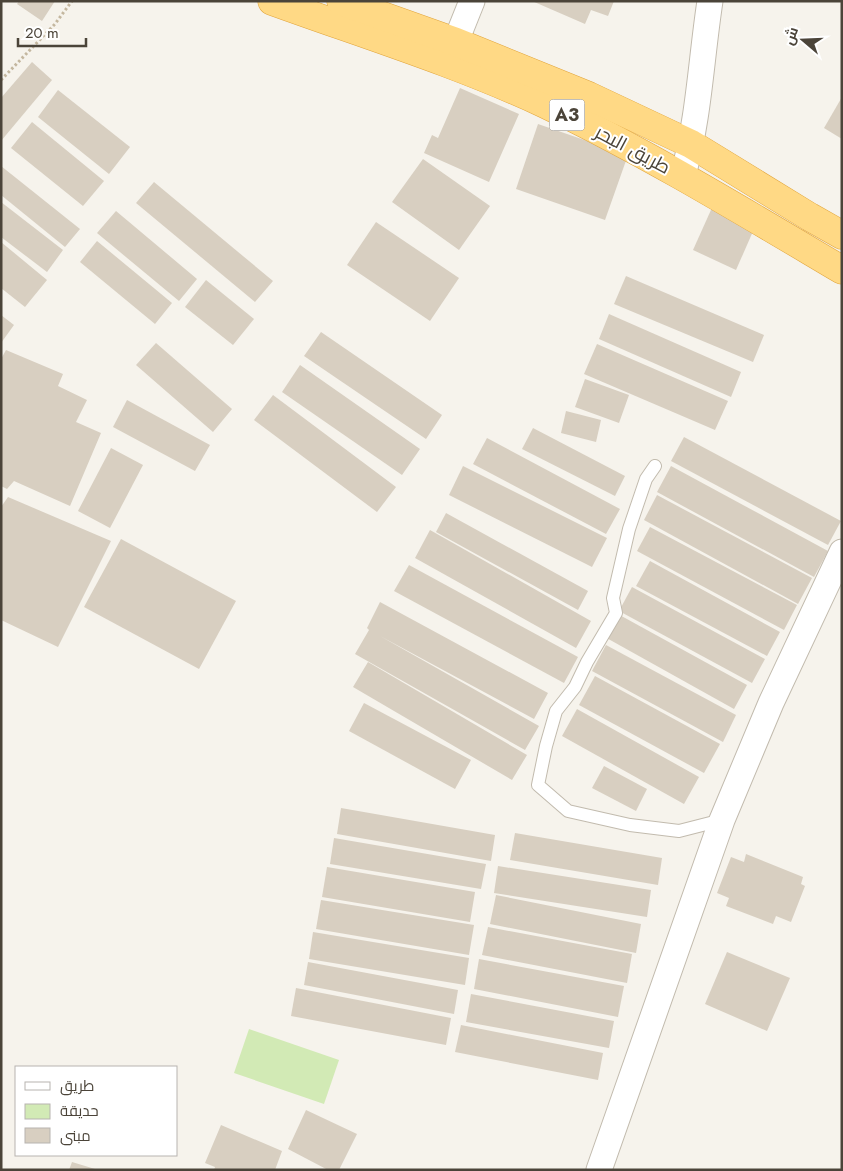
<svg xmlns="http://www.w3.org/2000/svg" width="843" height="1171" font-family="Jost,Cairo,sans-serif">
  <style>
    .green { fill: #d2eab5 }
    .building { fill: #d8cfc1 }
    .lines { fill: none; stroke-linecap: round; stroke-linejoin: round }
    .service-casing { stroke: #c2bbae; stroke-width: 14 }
    .minor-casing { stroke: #c2bbae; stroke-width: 27 }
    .trunk-casing { stroke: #e0a43c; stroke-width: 29 }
    .path { stroke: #c4b79f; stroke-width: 3; stroke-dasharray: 2.5 2.5; stroke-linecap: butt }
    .service { stroke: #fff; stroke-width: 12 }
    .minor { stroke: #fff; stroke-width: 25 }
    .trunk { stroke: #ffd985; stroke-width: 28 }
    .labels { text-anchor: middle; stroke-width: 4; stroke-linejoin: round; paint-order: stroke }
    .shield { fill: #fff; stroke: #817c74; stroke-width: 1 }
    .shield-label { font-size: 18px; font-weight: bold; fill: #4b4439 }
    .street-label { font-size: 19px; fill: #4b4439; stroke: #fff }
  </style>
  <rect width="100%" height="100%" fill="#f6f3ec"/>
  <polygon class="green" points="249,1029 339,1060 324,1104 234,1073"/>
  <g class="building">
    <polygon points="19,1 55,1 42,21 17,4"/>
    <polygon points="532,1 614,1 608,16 591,10 585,24"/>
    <polygon points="32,62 52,80 1,141 1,98"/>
    <polygon points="460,88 519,114 489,182 424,153 432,135 438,138"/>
    <polygon points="58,90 130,147 109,174 38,117"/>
    <polygon points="842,97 842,139 824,128"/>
    <polygon points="32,122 104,181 83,206 11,148"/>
    <polygon points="538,124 628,155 605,220 516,189"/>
    <polygon points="423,159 490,206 459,250 392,202"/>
    <polygon points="1,166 80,229 65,247 1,195"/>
    <polygon points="154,182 273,281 255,302 136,203"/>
    <polygon points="715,201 758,220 736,270 693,250"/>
    <polygon points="1,202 63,250 47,272 1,237"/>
    <polygon points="116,211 197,279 179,301 97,233"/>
    <polygon points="376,222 459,278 430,321 347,265"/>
    <polygon points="97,241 172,303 155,324 80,262"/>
    <polygon points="1,242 47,280 25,307 1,288"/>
    <polygon points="626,276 764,335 753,362 614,304"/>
    <polygon points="206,280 254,319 233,345 185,307"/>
    <polygon points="609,314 741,372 731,397 599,339"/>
    <polygon points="1,315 14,325 1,343"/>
    <polygon points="321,332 442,415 426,439 304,356"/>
    <polygon points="156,343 232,409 213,432 136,365"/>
    <polygon points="597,344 728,401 715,430 584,374"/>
    <polygon points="6,350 63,374 58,386 87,400 76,422 101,433 70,506 14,481 7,489 1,486 1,359"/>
    <polygon points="300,365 420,449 402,475 282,392"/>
    <polygon points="585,379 629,395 619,423 575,407"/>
    <polygon points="273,395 396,487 377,512 254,420"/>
    <polygon points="127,400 210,445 195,471 113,427"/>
    <polygon points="566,411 601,420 596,442 561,433"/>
    <polygon points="533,428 625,476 615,496 522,449"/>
    <polygon points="684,437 841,521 828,545 671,461"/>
    <polygon points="487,438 620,509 606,534 473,464"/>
    <polygon points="111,448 143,465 110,528 78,511"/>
    <polygon points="463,466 607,538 592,567 449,495"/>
    <polygon points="671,466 828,551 814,577 657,492"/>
    <polygon points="657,495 812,578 798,604 644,520"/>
    <polygon points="8,497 111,541 58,647 1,620 1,507"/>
    <polygon points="446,513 588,591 578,610 436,532"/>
    <polygon points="650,527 797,605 784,630 637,551"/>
    <polygon points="430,530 591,621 576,648 415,558"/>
    <polygon points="121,539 236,601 199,669 84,607"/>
    <polygon points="650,561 780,632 767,656 636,586"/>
    <polygon points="409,565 578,657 564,683 394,591"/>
    <polygon points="632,587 765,659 752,683 619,611"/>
    <polygon points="380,602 548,693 534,719 380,636 539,726 525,750 355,654 369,630 367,628"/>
    <polygon points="616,613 747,685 734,709 603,636"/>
    <polygon points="606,645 736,715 723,742 592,671"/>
    <polygon points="368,662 527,755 512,780 353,687"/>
    <polygon points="595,676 720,744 704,773 579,705"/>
    <polygon points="364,703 471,760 455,789 349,731"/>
    <polygon points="577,709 699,777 684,804 562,736"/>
    <polygon points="604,766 647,789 636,811 592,788"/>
    <polygon points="341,808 495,835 491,861 337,834"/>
    <polygon points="515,833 662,858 658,885 510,860"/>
    <polygon points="334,838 486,864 481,889 330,864"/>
    <polygon points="746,854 803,877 801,884 805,886 791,922 776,916 773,924 726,906 729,898 717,893 731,857 744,862"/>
    <polygon points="498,866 651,890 647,917 494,893"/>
    <polygon points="327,867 475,892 470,922 322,897"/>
    <polygon points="496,895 641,924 636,953 490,924"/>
    <polygon points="321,900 474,925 469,955 316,929"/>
    <polygon points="488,927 632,954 627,983 482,955"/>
    <polygon points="313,932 469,958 465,985 309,959"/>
    <polygon points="727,952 790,978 767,1031 705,1004"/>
    <polygon points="479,959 624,986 618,1017 474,989"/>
    <polygon points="308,962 458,990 454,1014 304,985"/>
    <polygon points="296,988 451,1018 446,1045 291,1016"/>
    <polygon points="471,994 614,1021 609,1048 466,1022"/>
    <polygon points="461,1025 603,1053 598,1080 455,1052"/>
    <polygon points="306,1110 357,1134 339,1170 328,1170 288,1149"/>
    <polygon points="221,1125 282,1151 275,1170 214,1170 215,1167 205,1163"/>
    <polygon points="72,1162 95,1169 95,1170 69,1170"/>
  </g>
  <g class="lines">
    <defs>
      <polyline id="service" points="655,466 646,479 629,529 613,598 616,613 587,662 575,687 556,711 546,746 538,785 568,811 630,825 679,831 722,820"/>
      <g id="minor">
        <polyline points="448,61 472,1"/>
        <path d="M 683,175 C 699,118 701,60 710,1"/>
        <polyline points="599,1170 722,820 771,703 842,552"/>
      </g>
      <g id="trunk">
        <path d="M 272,1 C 363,34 457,63 545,104 C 647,153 744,212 842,270"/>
        <polyline points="341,1 456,42 589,96 691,144 810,217 842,235"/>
      </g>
    </defs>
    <use href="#service" class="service-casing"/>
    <use href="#minor" class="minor-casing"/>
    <use href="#trunk" class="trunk-casing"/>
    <polyline class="path" points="1,80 55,24 72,1"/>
    <use href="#service" class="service"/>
    <use href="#minor" class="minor"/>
    <use href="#trunk" class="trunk"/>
  </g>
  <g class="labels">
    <rect class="shield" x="549.5" y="99.5" width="35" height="31" rx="4"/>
    <g class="shield-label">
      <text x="567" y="121">A3</text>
    </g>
    <g class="street-label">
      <text transform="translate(633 149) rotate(28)" y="7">طريق البحر</text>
    </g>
  </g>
  <rect width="843" height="1171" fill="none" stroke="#4b4439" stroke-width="5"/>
  <rect x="15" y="1066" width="162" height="90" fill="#ffffff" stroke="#b7b4b0"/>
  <rect x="25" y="1082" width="25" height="8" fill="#ffffff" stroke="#b7b4b0"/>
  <text x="60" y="1091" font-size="15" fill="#4b4439">طريق</text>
  <rect x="25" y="1104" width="25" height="15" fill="#d2eab5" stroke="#b7b4b0"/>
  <text x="60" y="1116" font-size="15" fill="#4b4439">حديقة</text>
  <rect x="25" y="1128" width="25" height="15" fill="#d8cfc1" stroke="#b7b4b0"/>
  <text x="60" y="1141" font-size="15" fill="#4b4439">مبنى</text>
  <g transform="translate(803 40) rotate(289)" stroke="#ffffff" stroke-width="4" paint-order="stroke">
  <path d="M0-4L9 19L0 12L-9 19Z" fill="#4b4439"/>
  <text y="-8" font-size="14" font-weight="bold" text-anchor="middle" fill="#4b4439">ش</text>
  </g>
  <path d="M18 38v8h68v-8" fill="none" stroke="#4b4439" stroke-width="2.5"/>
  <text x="25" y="38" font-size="15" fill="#4b4439" stroke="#ffffff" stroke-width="4" paint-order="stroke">20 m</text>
</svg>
